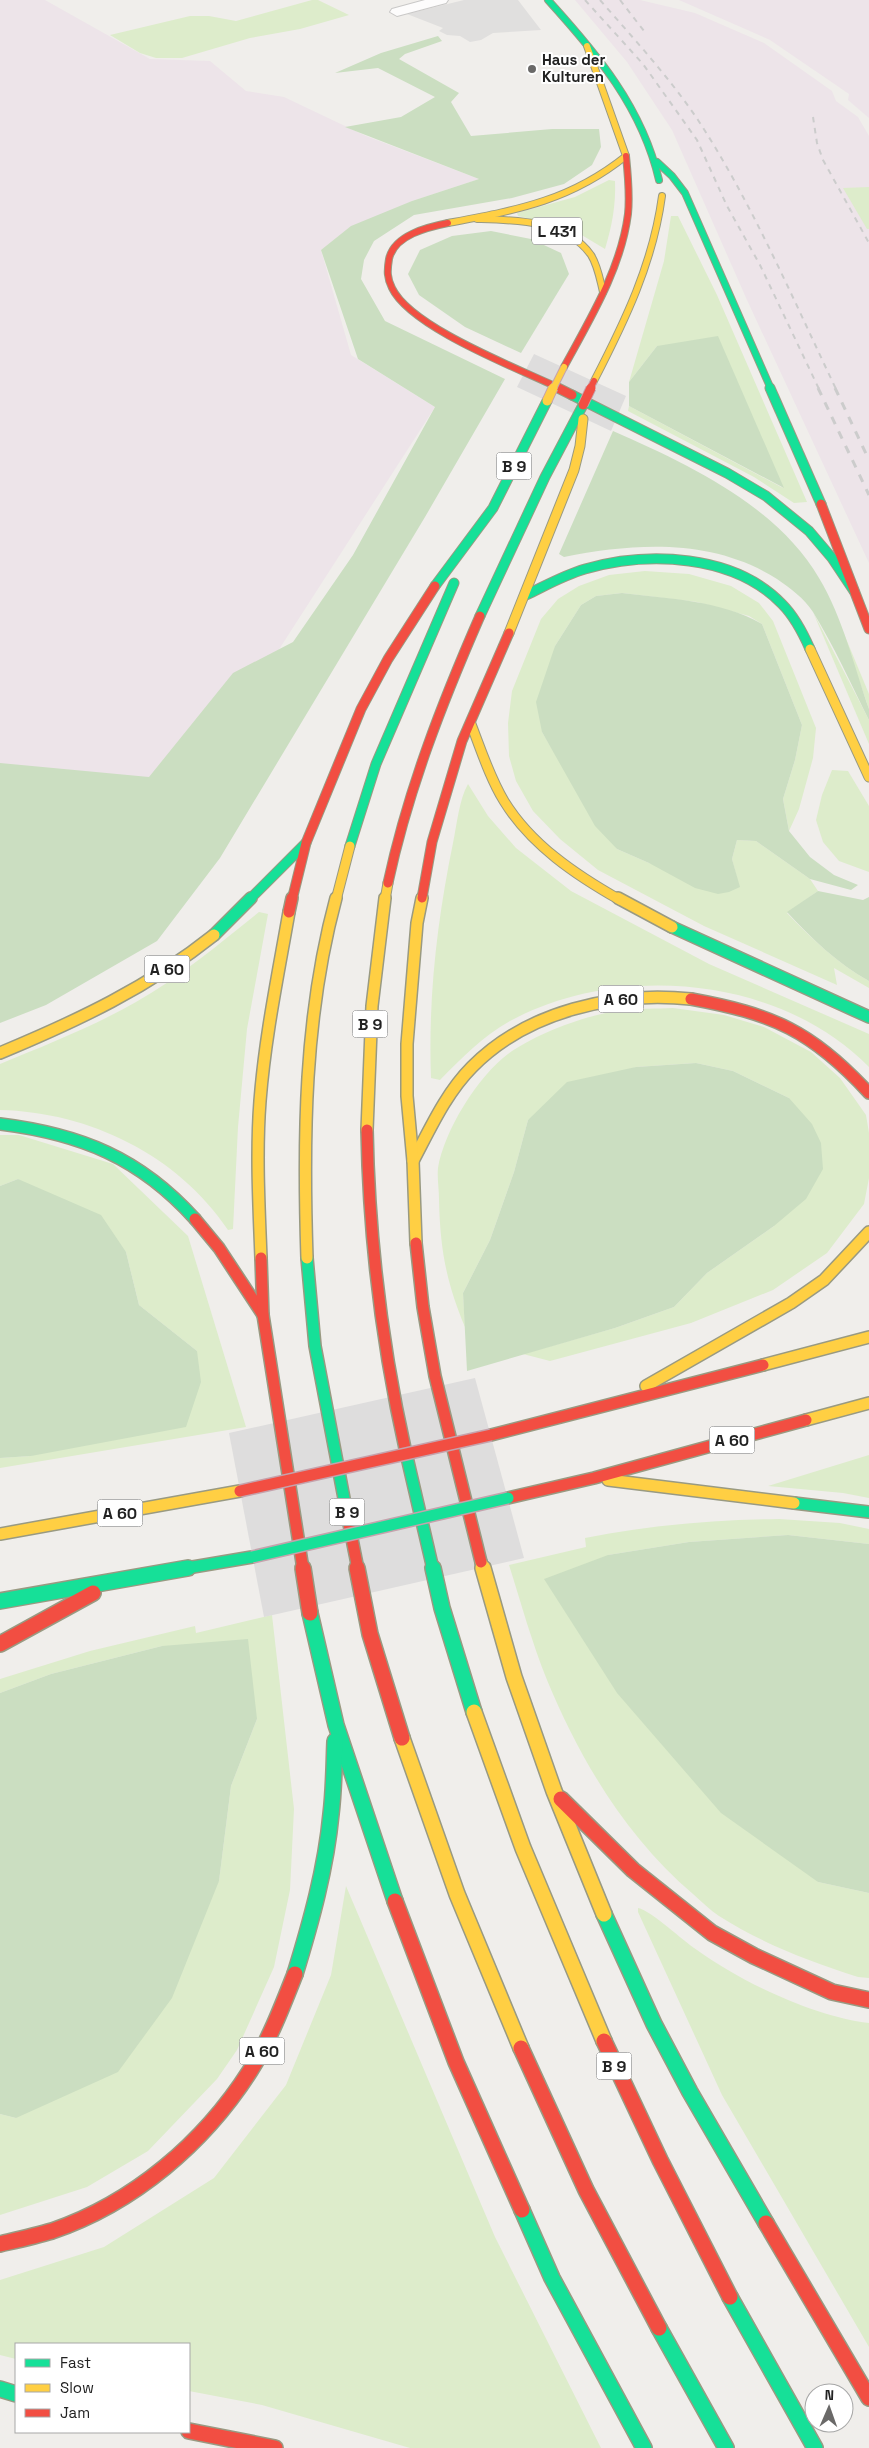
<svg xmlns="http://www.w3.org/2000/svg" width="869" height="2448" font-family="'Space Grotesk',sans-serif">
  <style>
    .industrial { fill: #ede4e9 }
    .grass { fill: #ddeccb }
    .forest { fill: #cbdec1 }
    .parking { fill: #e0dfde }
    .pier { fill: #dedddd }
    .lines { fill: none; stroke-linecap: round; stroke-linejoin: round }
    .street-casing { stroke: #c9c8c7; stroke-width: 2 }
    .fast-far3-casing { stroke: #999a82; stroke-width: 8 }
    .fast-far2-casing { stroke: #999a82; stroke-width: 11 }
    .fast-far1-casing { stroke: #999a82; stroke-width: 14 }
    .fast-casing { stroke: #999a82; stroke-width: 18 }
    .slow-far3-casing { stroke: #999a82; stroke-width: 8 }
    .slow-far2-casing { stroke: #999a82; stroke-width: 11 }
    .slow-far1-casing { stroke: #999a82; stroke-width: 14 }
    .slow-casing { stroke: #999a82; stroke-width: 18 }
    .jam-far3-casing { stroke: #999a82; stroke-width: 8 }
    .jam-far2-casing { stroke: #999a82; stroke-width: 11 }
    .jam-far1-casing { stroke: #999a82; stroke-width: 14 }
    .jam-casing { stroke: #999a82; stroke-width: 18 }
    .street { fill: #fdfcfc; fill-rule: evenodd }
    .fast-far3 { stroke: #16e098; stroke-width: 6 }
    .fast-far2 { stroke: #16e098; stroke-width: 9 }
    .fast-far1 { stroke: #16e098; stroke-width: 11 }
    .fast { stroke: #16e098; stroke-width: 15 }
    .slow-far3 { stroke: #ffcf43; stroke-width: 6 }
    .slow-far2 { stroke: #ffcf43; stroke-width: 9 }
    .slow-far1 { stroke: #ffcf43; stroke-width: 11 }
    .slow { stroke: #ffcf43; stroke-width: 15 }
    .jam-far3 { stroke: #f24e42; stroke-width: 6 }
    .jam-far2 { stroke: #f24e42; stroke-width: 9 }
    .jam-far1 { stroke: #f24e42; stroke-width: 11 }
    .jam { stroke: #f24e42; stroke-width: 15 }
    .rail-far1 { stroke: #ccc; stroke-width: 2; stroke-dasharray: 5.5 5.5; stroke-linecap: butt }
    .rail { stroke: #ccc; stroke-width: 3; stroke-dasharray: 8 8; stroke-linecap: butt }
    .fast-bridge-casing { stroke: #c5a2ac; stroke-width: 14; stroke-linecap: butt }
    .slow-bridge-far1-casing { stroke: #c5a2ac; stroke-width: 8; stroke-linecap: butt }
    .slow-bridge-casing { stroke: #c5a2ac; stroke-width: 11; stroke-linecap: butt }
    .jam-bridge-far2-casing { stroke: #c5a2ac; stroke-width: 8; stroke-linecap: butt }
    .jam-bridge-far1-casing { stroke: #c5a2ac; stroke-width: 11; stroke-linecap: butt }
    .jam-bridge-casing { stroke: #c5a2ac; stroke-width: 14; stroke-linecap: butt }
    .fast-bridge { stroke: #16e098; stroke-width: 11 }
    .slow-bridge-far1 { stroke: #ffcf43; stroke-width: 6 }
    .slow-bridge { stroke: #ffcf43; stroke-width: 9 }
    .jam-bridge-far2 { stroke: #f24e42; stroke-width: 6 }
    .jam-bridge-far1 { stroke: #f24e42; stroke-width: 9 }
    .jam-bridge { stroke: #f24e42; stroke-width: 11 }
    .poi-dot { fill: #6a6968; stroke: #fff; stroke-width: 2 }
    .labels { text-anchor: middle; stroke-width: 4; stroke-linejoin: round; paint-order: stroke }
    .far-poi-label { font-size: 15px; font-weight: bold; fill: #222; stroke: #fff; text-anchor: start }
    .shield { fill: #fff; stroke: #646464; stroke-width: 1 }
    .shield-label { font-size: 16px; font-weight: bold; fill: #222 }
  </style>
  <rect width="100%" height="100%" fill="#f0eeeb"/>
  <g class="industrial">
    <polygon points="0,0 45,0 150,59 210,61 246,91 284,97 366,136 479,179 412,201 321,250 351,355 435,407 166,825 0,799"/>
    <polygon points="575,0 640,0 695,13 764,43 832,91 836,101 858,117 869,136 869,563 747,300 672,130 627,62"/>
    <polygon points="679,0 869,0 869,118 848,100 849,94 770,40"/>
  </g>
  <g class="grass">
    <polygon points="312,0 318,0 349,15 300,29 250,38 182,58 156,58 140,53 110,35 190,16 209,16 236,21"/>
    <path d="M 609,180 L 615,181 C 616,205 612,226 605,249 L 570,228 L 518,216 L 517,213 L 575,197 Z"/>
    <polygon points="869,187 869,229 867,229 843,188"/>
    <polygon points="671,216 678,216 717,295 807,502 794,503 754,477 628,411 629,406 783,488 657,346 629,382 664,261"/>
    <path d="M 645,571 L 689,574 L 731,586 L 759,603 L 773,621 L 816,728 L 813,758 L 799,809 L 789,831 L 783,799 L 795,760 L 802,725 L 762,624 L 749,616 L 697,602 L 622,593 L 596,596 L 581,605 L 555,646 L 542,732 L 567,774 L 617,849 L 649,863 L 739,886 L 732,859 L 737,840 L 756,841 L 810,879 L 818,891 L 787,913 C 811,938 838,964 869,981 L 869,988 L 834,968 L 837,985 L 704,926 L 598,870 L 560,839 L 533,811 L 516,781 L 509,756 L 508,723 L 512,691 L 541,619 L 558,599 L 579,586 L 609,575 Z"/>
    <polygon points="813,612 869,720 869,744"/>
    <polygon points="837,617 869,694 869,709"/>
    <polygon points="832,770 848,771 869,806 869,872 839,861 823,842 816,820 822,795"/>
    <path d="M 468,784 L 488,816 L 516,848 L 571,891 L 709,964 L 869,1034 L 869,1067 C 781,977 622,962 512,1020 C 484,1035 462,1058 440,1080 L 431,1078 C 428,999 437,921 453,843 C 457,824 459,800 468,784 Z"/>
    <path d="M 259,912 L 268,914 L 247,1029 L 238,1127 L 233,1229 L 228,1230 C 178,1155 89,1112 0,1110 L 0,1064 C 46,1045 92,1027 136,1002 C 180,977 220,943 259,912 Z"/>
    <path d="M 673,1008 L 724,1015 L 764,1027 L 811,1052 L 840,1078 L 866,1115 L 869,1133 L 869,1178 L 864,1204 L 827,1253 L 773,1290 L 691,1323 L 550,1361 L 523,1354 L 615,1328 L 674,1307 L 707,1273 L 774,1226 L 789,1098 L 733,1071 L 696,1063 L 636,1067 L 528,1120 L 514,1172 L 490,1240 L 463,1293 L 465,1327 C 446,1282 440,1248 439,1199 C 439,1189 437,1178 438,1168 C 444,1131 478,1076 508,1054 C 537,1033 588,1014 624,1010 C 640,1008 657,1009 673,1008 Z"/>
    <polygon points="0,1135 19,1135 113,1164 188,1236 246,1427 0,1468 0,1458 31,1456 197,1351 139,1305 126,1252 18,1179 0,1186"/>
    <polygon points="869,1455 869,1498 843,1493 768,1486"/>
    <path d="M 779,1519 L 840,1523 L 869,1529 L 869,1544 L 788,1535 L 689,1542 L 608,1555 L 818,1882 L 869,1893 L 869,1978 L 858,1977 C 809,1961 763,1944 719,1916 C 710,1910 702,1902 693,1894 C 627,1838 580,1760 547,1680 C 532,1643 521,1603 509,1565 L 586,1547 L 585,1538 C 650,1525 713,1520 779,1519 Z"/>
    <polygon points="272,1615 294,1809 290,1890 274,1967 237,2050 217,2079 148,2151 87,2187 0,2215 0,2114 16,2118 219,1881 231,1786 257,1719 162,1646 51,1674 0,1693 0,1679 90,1651 195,1626 196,1633"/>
    <polygon points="346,1886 495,2237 601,2448 410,2448 262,2405 189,2391 189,2344 16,2344 16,2359 0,2355 0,2280 104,2247 214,2178 286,2085 331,1975"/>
    <path d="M 638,1908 C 652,1911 683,1941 697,1950 C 741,1982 815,2017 869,2023 L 869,2347 L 722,2095 L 638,1912 Z"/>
  </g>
  <g class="forest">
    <polygon points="438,36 442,41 405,54 399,59 459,93 451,102 471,136 552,129 599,129 601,147 592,165 564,184 512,198 414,215 374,241 364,260 361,279 385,321 505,379 425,517 220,858 157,941 46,1005 0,1023 0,763 149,777 233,673 293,642 353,555 435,407 358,359 321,250 351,226 412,201 479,179 345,127 401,117 435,97 378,68 335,73 381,53"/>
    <polygon points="491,231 531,239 561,253 569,274 521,353 465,327 419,295 408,274 420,250 452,236"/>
    <polygon points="718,336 784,488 629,406 629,382 657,346"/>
    <path d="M 613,431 C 688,464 776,505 819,578 C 843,618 854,666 869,709 L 869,720 C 851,684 834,646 813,612 C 804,598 790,588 777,579 C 712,538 636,543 564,557 L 559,554 Z"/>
    <path d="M 622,593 C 668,599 721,600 762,624 L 802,725 L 795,760 L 783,799 L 789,831 L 810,857 L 834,875 L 858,885 L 851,890 L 810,879 L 756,841 L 737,840 L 732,859 L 740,887 L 729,892 L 718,894 L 695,888 L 649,863 L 617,849 L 595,826 L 542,732 L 536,702 L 555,646 L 581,605 L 596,596 Z"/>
    <path d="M 818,891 L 863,900 L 869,897 L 869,981 C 838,964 811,938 787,912 Z"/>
    <polygon points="696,1063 733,1071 789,1098 812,1124 821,1143 823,1169 806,1199 774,1226 707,1273 674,1307 615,1328 467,1371 463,1293 490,1240 514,1172 528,1120 567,1082 636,1067"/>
    <polygon points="18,1179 101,1215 126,1252 139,1305 197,1351 201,1382 186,1427 31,1456 0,1458 0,1186"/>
    <polygon points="788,1535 869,1544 869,1893 818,1882 721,1813 617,1693 544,1579 608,1555 689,1542"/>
    <polygon points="248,1639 257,1719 231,1786 219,1881 172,1998 118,2072 16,2118 0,2114 0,1693 51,1674 162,1646"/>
  </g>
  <polygon class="parking" points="464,0 518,0 541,30 493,33 481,40 470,42 460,36 447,35 439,31 443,28 407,14"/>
  <g class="pier">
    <polygon points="534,354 626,396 611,431 517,387"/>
    <polygon points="475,1378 524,1558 264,1617 229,1433"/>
  </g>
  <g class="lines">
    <defs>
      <polygon id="street" points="425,0 448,0 446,3 397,16 390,12 392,9"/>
      <g id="fast-far3">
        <path d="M 548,0 C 597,54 642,107 659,180"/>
        <polyline points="657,162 672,176 685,193 771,389"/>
      </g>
      <g id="fast-far2">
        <polyline points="770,388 821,504"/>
        <polyline points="572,395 727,473 766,496 809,531 832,558 854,591"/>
        <polyline points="435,586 493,508 547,401"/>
        <path d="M 526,595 C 545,586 564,575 585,569 C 648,551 734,554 782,604 C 795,617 803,633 810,649"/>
        <polyline points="480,616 545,477 583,405"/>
        <polyline points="350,846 376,764 454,583"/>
        <polyline points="249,900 306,843"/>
      </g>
      <g id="fast-far1">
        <polyline points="672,927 869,1017"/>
        <polyline points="214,935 251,898"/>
        <path d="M 0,1124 C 81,1134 140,1158 195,1219"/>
        <polyline points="307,1258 315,1346 347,1514"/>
        <polyline points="406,1453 433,1569"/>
        <polyline points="794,1503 869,1512"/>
        <polyline points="181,1569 252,1557"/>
      </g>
      <g id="fast">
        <polyline points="433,1568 442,1608 474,1712"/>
        <polyline points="0,1601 188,1568"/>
        <polyline points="310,1613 336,1725 395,1901"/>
        <polyline points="604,1914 654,2024 690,2092 766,2223"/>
        <path d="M 295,1974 C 311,1922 326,1868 331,1814 C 334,1790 334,1765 335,1741"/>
        <polyline points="522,2210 552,2278 644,2448"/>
        <polyline points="730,2297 815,2448"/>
        <polyline points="659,2328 726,2448"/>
        <polyline points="0,2389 16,2394"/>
      </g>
      <g id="slow-far3">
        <path d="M 477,219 C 516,220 566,220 591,255 C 598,266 600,280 603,292"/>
        <path d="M 448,223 C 517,210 570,201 626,156 L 587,46"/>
        <path d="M 594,381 C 625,321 653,263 662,196"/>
      </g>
      <g id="slow-far2">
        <polyline points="509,633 574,470 580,446 583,419"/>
        <polyline points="810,649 869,777"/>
        <path d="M 471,724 C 481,750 490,778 504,801 C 531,845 576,875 620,900"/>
        <polyline points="336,900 350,846"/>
        <polyline points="385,900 388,883"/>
      </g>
      <g id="slow-far1">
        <polyline points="618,898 672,927"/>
        <path d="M 0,1053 C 77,1021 149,987 214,935"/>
        <polyline points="367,1130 372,1006 385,898"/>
        <path d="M 413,1161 C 430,1129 446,1093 472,1067 C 527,1011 615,991 691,999"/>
        <polyline points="416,1243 413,1161 407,1096 407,1044 417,923 422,898"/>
        <path d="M 261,1258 C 259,1206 256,1153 260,1101 C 265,1037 278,975 289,912"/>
        <path d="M 307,1258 C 303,1138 304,1016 336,898"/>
        <polyline points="763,1365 869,1337"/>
        <polyline points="646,1386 791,1303 824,1280 869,1232"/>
        <polyline points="806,1420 869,1403"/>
        <polyline points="608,1480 794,1503"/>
        <polyline points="0,1534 240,1491"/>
        <polyline points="481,1562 483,1569"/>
      </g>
      <g id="slow">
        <polyline points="483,1568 514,1677 554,1791 604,1914"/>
        <polyline points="474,1712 523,1848 604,2041"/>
        <polyline points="402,1738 457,1894 521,2048"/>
      </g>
      <g id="jam-far3">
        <path d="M 448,223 C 428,227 394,235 389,259 C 387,271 387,278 392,288 C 411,328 520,369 561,389"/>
        <path d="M 564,367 C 590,319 621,269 628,214 C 630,195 628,175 626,156"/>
      </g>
      <g id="jam-far2">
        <polyline points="558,388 572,395"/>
        <polyline points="821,504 869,629"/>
        <path d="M 388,883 C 408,790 442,703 480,616"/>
        <polyline points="422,898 432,842 462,741 509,633"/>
        <polyline points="292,900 306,843 361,709 388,659 435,586"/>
      </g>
      <g id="jam-far1">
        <polyline points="289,912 292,898"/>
        <path d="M 691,999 C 773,1014 812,1031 869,1093"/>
        <path d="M 367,1130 C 369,1239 382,1346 406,1453"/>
        <polyline points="195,1219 219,1248 263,1315"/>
        <polyline points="416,1243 423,1307 435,1376 481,1562"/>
        <polyline points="261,1258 263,1315 303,1569"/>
        <polyline points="491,1435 763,1365"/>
        <polyline points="508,1498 594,1478 806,1420"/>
        <polyline points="347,1514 358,1569"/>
      </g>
      <g id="jam">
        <polyline points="303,1568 310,1613"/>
        <polyline points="357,1568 370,1634 402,1738"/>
        <polyline points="0,1644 93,1593"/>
        <polyline points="561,1799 633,1870 712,1933 754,1956 832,1992 869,2000"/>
        <polyline points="395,1901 456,2062 522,2210"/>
        <polyline points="604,2041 660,2160 730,2297"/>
        <polyline points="521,2048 586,2190 659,2328"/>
        <polyline points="766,2223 869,2398"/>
        <path d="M 0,2244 C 17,2240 35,2236 52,2231 C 134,2203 204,2143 250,2071 C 269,2041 282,2007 295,1974"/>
        <polyline points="189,2431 275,2448"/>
      </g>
    </defs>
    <use href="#street" class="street-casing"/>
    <use href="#fast-far3" class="fast-far3-casing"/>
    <use href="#fast-far2" class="fast-far2-casing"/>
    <use href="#fast-far1" class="fast-far1-casing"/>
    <use href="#fast" class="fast-casing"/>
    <use href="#slow-far3" class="slow-far3-casing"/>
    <use href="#slow-far2" class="slow-far2-casing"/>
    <use href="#slow-far1" class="slow-far1-casing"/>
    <use href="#slow" class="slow-casing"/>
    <use href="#jam-far3" class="jam-far3-casing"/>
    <use href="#jam-far2" class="jam-far2-casing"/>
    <use href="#jam-far1" class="jam-far1-casing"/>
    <use href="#jam" class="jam-casing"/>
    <use href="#street" class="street"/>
    <use href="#fast-far3" class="fast-far3"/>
    <use href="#fast-far2" class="fast-far2"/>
    <use href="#fast-far1" class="fast-far1"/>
    <use href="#fast" class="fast"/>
    <use href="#slow-far3" class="slow-far3"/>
    <use href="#slow-far2" class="slow-far2"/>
    <use href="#slow-far1" class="slow-far1"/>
    <use href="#slow" class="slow"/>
    <use href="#jam-far3" class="jam-far3"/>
    <use href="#jam-far2" class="jam-far2"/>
    <use href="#jam-far1" class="jam-far1"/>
    <use href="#jam" class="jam"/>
    <g class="rail-far1">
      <polyline points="585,0 643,64 697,140 727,206 760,265 819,389"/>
      <path d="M 600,0 C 634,39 669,77 698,120 C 751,201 794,301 836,389"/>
      <polyline points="620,0 644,31"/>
      <polyline points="813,117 817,143 823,160 869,243"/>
    </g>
    <g class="rail">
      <polyline points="818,388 869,495"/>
      <polyline points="835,388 869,460"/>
    </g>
    <defs>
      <polyline id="fast-bridge" points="252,1557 508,1498"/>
      <polyline id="slow-bridge-far1" points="553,389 564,367"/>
      <polyline id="slow-bridge" points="547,401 553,388"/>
      <polyline id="jam-bridge-far2" points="590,389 594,381"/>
      <polyline id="jam-bridge-far1" points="583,405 591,388"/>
      <polyline id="jam-bridge" points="240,1491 491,1435"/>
    </defs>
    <use href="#fast-bridge" class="fast-bridge-casing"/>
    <use href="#slow-bridge-far1" class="slow-bridge-far1-casing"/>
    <use href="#slow-bridge" class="slow-bridge-casing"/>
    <use href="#jam-bridge-far2" class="jam-bridge-far2-casing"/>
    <use href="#jam-bridge-far1" class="jam-bridge-far1-casing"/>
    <use href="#jam-bridge" class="jam-bridge-casing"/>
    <use href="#fast-bridge" class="fast-bridge"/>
    <use href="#slow-bridge-far1" class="slow-bridge-far1"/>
    <use href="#slow-bridge" class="slow-bridge"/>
    <use href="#jam-bridge-far2" class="jam-bridge-far2"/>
    <use href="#jam-bridge-far1" class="jam-bridge-far1"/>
    <use href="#jam-bridge" class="jam-bridge"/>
  </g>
  <circle class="poi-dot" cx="532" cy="69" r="5"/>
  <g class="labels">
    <g class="far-poi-label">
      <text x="542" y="65">Haus der<tspan x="542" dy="17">Kulturen</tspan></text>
    </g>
    <g class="shield">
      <rect x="532" y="217.5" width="50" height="27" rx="4"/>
      <rect x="496.5" y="452.5" width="35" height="27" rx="4"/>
      <rect x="144.5" y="955.5" width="45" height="27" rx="4"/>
      <rect x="598.5" y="985.5" width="45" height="27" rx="4"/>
      <rect x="352.5" y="1010.5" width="35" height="27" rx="4"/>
      <rect x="709.5" y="1426.5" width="45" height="27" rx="4"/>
      <rect x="329.5" y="1498.5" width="35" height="27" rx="4"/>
      <rect x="97.5" y="1499.5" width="45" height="27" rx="4"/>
      <rect x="239.5" y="2037.5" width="45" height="27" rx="4"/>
      <rect x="596.5" y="2052.5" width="35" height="27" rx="4"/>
    </g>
    <g class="shield-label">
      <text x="557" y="237">L 431</text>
      <text x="514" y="472">B 9</text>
      <text x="167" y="975">A 60</text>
      <text x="621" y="1005">A 60</text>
      <text x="370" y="1030">B 9</text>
      <text x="732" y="1446">A 60</text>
      <text x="347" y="1518">B 9</text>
      <text x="120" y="1519">A 60</text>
      <text x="262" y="2057">A 60</text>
      <text x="614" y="2072">B 9</text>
    </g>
  </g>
  <rect x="15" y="2343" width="175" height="90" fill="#ffffff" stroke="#a7a7a7"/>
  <rect x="25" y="2359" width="25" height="8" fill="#16e098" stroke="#a7a7a7"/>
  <text x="60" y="2368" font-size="15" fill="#222222">Fast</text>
  <rect x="25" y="2384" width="25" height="8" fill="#ffcf43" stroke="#a7a7a7"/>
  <text x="60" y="2393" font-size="15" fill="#222222">Slow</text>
  <rect x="25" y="2409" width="25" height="8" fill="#f24e42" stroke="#a7a7a7"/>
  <text x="60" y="2418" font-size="15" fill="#222222">Jam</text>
  <g transform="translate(829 2408) rotate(2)"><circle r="24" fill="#ffffff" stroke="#a7a7a7"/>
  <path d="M0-4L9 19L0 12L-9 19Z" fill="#6a6968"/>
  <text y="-8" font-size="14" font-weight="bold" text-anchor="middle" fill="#222222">N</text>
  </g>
</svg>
